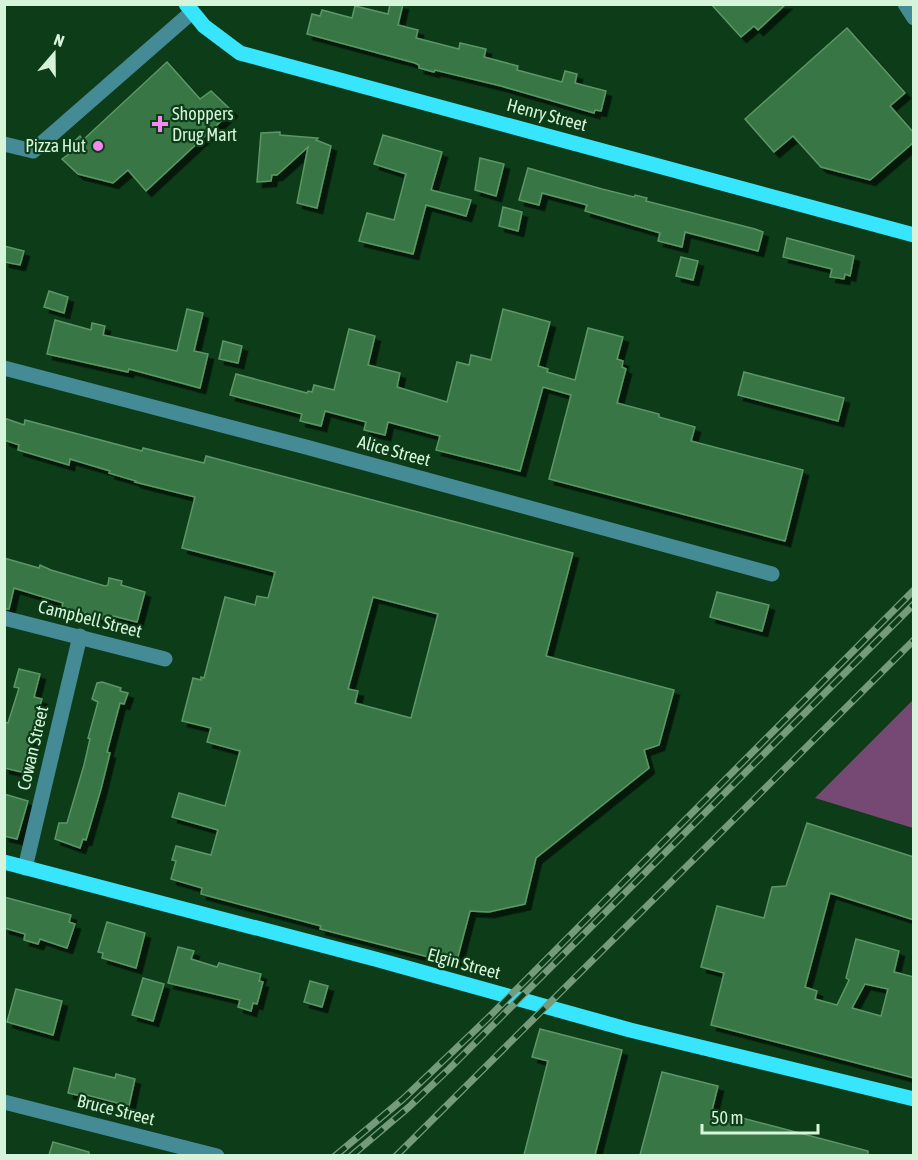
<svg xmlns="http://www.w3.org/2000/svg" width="918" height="1160" font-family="'Asap Condensed',sans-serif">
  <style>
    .green { fill: #764974 }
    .building { fill: #387645; stroke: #5b9765; stroke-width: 1.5; fill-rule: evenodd; filter: url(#shadow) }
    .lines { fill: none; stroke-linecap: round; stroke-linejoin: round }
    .minor { stroke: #458b96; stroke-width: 15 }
    .major { stroke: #37e5fc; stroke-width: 15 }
    .rail-casing { stroke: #749b7c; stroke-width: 7 }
    .rail { stroke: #0d3c19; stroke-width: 4.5; stroke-dasharray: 14; stroke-linecap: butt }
    .poi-dot { fill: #f489f0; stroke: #0d3c19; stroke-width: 2 }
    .labels { text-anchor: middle; stroke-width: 4.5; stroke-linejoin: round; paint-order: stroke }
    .poi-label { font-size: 18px; fill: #d5f4d9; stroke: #0d3c19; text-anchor: start }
    .street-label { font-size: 18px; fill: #d5f4d9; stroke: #0d3c19 }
  </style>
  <defs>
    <filter id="shadow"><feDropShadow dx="5.5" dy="5.5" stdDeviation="0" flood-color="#0009"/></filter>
  </defs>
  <rect width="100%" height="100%" fill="#0d3c19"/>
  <polygon class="green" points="913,700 913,828 815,798"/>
  <g class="building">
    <polygon points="390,4 403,4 398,25 418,30 416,38 459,49 460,43 486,49 484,57 518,66 517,70 562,82 565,71 577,74 575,83 606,91 601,111 595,110 594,113 501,86 435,70 434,72 419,68 419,65 415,63 307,34 312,14 320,16 322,10 352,18 355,6 388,14"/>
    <polygon points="711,4 786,4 758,30 754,26 741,37"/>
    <polygon points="847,28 905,93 890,106 914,133 914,142 870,180 821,167 793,136 774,152 745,119"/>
    <polygon points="167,62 200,99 211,91 232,111 146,191 128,170 113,183 78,174 62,159 73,151 69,146 80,136 83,140"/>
    <polygon points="280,132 280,135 318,138 316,140 331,146 317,208 297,203 308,147 277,175 272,175 271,181 257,182 261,133"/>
    <polygon points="383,135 442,152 431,190 471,200 466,216 426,205 413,254 359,241 367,213 394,220 406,174 374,164"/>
    <polygon points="480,158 504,164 496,196 475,190"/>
    <polygon points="528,168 602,189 634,197 635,195 647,198 646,201 755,229 763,232 758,251 685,232 682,247 658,241 660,233 585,211 587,205 542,193 539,205 519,200"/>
    <polygon points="503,207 522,212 518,231 499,226"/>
    <polygon points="787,238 854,256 850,276 845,274 844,279 830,277 832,269 783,257"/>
    <polygon points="4,246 24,251 20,265 4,262"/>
    <polygon points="681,257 698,261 693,280 676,276"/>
    <polygon points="49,291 68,297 64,313 44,307"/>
    <polygon points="187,309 203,313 194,351 208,354 200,388 129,369 128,372 47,354 55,320 91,330 92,323 105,326 103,335 177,351"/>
    <polygon points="503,309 550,322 538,366 548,369 547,372 575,380 588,328 623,337 617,359 623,361 622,367 626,369 617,403 659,414 659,417 695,427 691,441 803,470 785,541 549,479 571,395 543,387 520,471 436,450 440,436 388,422 385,435 364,430 366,422 325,411 321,426 300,421 302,414 230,395 236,374 307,393 308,391 312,392 314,385 334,390 349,329 375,336 368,365 400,373 397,387 447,402 457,362 469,365 471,355 491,360"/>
    <polygon points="223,341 242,346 238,363 219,359"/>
    <polygon points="744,372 844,398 838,421 738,395"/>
    <path d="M 4,418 L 24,425 L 25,420 L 142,451 L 143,448 L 204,463 L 206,456 L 573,553 L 546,656 L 674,690 L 659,745 L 644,750 L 649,768 L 536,858 L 525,904 L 489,912 L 470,911 L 456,964 L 320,929 L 321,926 L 201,894 L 202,888 L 171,879 L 176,861 L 172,860 L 176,846 L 211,855 L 218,830 L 172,817 L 179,793 L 225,806 L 240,751 L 207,742 L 211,728 L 182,721 L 193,678 L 201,680 L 201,677 L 204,678 L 225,597 L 255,605 L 257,596 L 268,598 L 275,572 L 182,548 L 195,497 L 135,482 L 136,481 L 109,473 L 110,471 L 70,459 L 69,465 L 18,450 L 19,445 L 4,440 ZM 373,597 L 438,614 L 411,718 L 355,703 L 358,691 L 348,689 Z"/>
    <polygon points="4,558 39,568 40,565 51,570 105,586 108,585 109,578 122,581 121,585 145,592 137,622 113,616 111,621 87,614 62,607 63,603 14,588 9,609 4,609"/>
    <polygon points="717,592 769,605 762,631 710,617"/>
    <polygon points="19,669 40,674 34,697 42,699 39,708 41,709 32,741 30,741 22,772 4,768 4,722 8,723 19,688 14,687"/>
    <polygon points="102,682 121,688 120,691 128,693 124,704 120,703 107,752 110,753 101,789 86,840 83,839 80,848 55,839 59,823 67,823 84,765 90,739 88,738 98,702 92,699 97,683"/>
    <polygon points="4,794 28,801 17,839 4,836"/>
    <path d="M 807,823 L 914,857 L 914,920 L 830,893 L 805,987 L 817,991 L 815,999 L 837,1005 L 849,980 L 846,978 L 856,939 L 899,951 L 894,972 L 914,977 L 914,1078 L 711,1025 L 724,973 L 701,967 L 717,906 L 764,918 L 772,887 L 786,886 ZM 865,984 L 888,989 L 881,1016 L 852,1008 Z"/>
    <polygon points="4,897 71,915 69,922 75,924 67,948 40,939 38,944 24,940 25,934 4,928"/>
    <polygon points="107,922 145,933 136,968 102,958 103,953 98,952"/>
    <polygon points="178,947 194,951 191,959 217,967 219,963 261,974 259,981 263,982 257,1004 253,1003 251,1011 238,1007 240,1000 168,983"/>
    <polygon points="143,978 164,984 153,1021 132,1015"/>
    <polygon points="310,981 328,986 322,1007 304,1002"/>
    <polygon points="16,989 62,1001 53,1035 7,1022"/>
    <polygon points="540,1029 622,1050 595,1155 524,1155 548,1061 532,1057"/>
    <polygon points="74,1068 115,1078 116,1074 135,1079 129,1106 87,1095 86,1096 81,1096 68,1093"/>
    <polygon points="662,1072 718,1086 712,1110 868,1151 868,1155 640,1155"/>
    <polygon points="53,1142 89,1152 89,1155 49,1155"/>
  </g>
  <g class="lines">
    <g class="minor">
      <polyline points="905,4 914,18"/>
      <polyline points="4,144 33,151 192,12"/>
      <polyline points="4,368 306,447 772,574"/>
      <polyline points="4,618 165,659"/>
      <polyline points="25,868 80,636"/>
      <polyline points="4,1102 217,1156"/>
    </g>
    <g class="major">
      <polyline points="186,4 204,26 240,53 914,235"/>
      <polyline points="4,862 375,959 630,1030 914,1099"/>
    </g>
    <defs>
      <g id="rail">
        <polyline points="335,1156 403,1099 488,1018 914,590"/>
        <polyline points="351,1156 409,1107 449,1069 914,604"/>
        <polyline points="396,1156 914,640"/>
      </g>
    </defs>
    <use href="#rail" class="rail-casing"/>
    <use href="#rail" class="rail"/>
  </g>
  <g class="poi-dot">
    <path d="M157 115h6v6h6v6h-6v6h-6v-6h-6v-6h6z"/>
    <circle cx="98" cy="146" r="6"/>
  </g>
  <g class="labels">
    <g class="poi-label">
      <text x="172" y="120">Shoppers<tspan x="172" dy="21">Drug Mart</tspan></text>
      <text x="86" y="152" text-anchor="end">Pizza Hut</text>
    </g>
    <g class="street-label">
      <text transform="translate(547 115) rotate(15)" y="6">Henry Street</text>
      <text transform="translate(394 451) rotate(15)" y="6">Alice Street</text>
      <text transform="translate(90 619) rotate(14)" y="6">Campbell Street</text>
      <text transform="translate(33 748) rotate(-77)" y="6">Cowan Street</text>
      <text transform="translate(464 964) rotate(15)" y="6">Elgin Street</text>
      <text transform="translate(116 1110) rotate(14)" y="6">Bruce Street</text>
    </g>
  </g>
  <rect width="918" height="1160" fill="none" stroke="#d5f4d9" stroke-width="12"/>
  <g transform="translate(54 54) rotate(20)" stroke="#0d3c19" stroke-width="4.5" paint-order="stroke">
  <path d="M0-4.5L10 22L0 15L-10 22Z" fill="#d5f4d9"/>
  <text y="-9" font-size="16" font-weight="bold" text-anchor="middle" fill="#d5f4d9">N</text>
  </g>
  <path d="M702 1124v9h116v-9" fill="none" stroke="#d5f4d9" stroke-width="3"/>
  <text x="711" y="1124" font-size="18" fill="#d5f4d9" stroke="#0d3c19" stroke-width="4.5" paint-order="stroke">50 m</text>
</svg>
